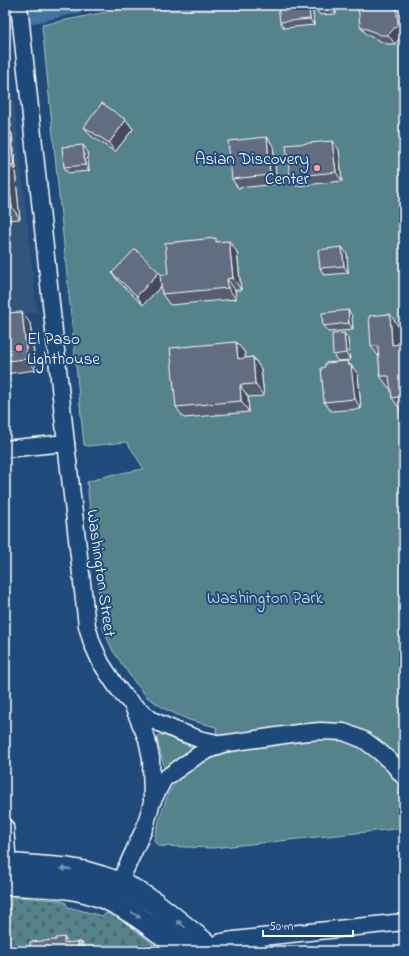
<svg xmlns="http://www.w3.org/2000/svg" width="409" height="956" font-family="'Indie Flower',sans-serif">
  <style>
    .built { fill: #33547c }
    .green { fill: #54828b; stroke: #aac0c5 }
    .cemetery { fill: url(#cemetery-stones); stroke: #aac0c5 }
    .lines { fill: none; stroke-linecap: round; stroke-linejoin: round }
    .canal { stroke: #4375a0; stroke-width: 13 }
    .minor-casing { stroke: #fff; stroke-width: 19 }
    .major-casing { stroke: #fff; stroke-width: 24 }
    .minor { stroke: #1f4a7a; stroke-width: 16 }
    .major { stroke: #1f4a7a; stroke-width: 21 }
    .wall { fill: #545e70; stroke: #fff }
    .shaded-wall { fill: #454c5b; stroke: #fff }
    .building { fill: #626d82; stroke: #fff }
    .oneway { fill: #7992af }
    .poi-dot { fill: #ff9aa2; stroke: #1f4a7a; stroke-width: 1.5 }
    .labels { text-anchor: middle; stroke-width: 4; stroke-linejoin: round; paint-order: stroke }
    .poi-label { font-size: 17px; fill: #fff; stroke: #1f4a7a; text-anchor: end }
    .street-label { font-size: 17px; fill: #fff; stroke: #1f4a7a }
    .park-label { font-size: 17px; fill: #d4e0e2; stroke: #1f4a7a }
  </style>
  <defs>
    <pattern id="cemetery-stones" width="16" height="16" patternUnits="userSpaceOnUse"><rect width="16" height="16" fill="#54828b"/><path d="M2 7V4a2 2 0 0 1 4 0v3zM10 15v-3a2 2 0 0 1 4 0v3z" fill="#506a6f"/></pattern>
  </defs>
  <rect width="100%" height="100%" fill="#1f4a7a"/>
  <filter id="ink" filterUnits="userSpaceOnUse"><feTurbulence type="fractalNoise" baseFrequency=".025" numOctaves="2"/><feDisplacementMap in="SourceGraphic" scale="8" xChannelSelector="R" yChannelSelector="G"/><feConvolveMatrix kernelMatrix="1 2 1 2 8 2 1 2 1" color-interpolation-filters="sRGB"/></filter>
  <g filter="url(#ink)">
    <polygon class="built" points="8,45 37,312 5,316 5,46"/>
    <g class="green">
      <path d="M 140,5 L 404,5 L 404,828 L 212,848 L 158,846 L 154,840 C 160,818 165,793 181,775 C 189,766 208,758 218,753 L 216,727 L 189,720 L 165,709 L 147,697 L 133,680 L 113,651 L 103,629 L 87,482 L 110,475 L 144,469 L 127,442 L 89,446 L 84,445 L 42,25 Z"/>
      <polygon points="160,735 164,735 193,748 196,750 166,768 164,767 157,739 157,736"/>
    </g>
    <polygon class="cemetery" points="5,896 57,900 65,902 68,907 102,916 107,913 119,917 162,951 5,951"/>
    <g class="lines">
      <polyline class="canal" points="5,23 84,5"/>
      <defs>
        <g id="minor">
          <polyline points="19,5 66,443 87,626 92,643 101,663 114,683 123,695 132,704 147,739 151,758 152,802 145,827 115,892"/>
          <polyline points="5,449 66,443"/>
          <polyline points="133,705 152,720 175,730 199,739 222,744 298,733 320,731 344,732 364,740 380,752 393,764 404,777"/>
          <polyline points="153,800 164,779 198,755 222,744"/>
          <polyline points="5,827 8,864"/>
          <path d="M 210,951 C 218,941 222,942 234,940 L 404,922"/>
        </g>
        <g id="major">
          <polyline points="5,864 68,869 85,872 102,877 119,883 132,889 155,903 215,951"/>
          <path d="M 5,884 C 33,886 63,885 90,893 C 126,904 154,928 183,951"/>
        </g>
      </defs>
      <use href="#minor" class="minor-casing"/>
      <use href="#major" class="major-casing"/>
      <use href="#minor" class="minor"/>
      <use href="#major" class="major"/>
    </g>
    <g class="wall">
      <polygon points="312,5 314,25 284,28 280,22"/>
      <polygon points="335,5 336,14 320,15 316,9"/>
      <polygon points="360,26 404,28 404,33 395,44 387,44 367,35"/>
      <polygon points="5,80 11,127 5,128"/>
      <polygon points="126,120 133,129 115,152 91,136 84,127"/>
      <polygon points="10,131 12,134 16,169 13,170 15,171 20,219 5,220 5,132"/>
      <polygon points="267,137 273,146 277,184 238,188 232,179"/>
      <polygon points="339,150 342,181 296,186 290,177"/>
      <polygon points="87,151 89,171 68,173 64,167"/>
      <polygon points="218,242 237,252 241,290 235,290 236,299 170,305 162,294 161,286 143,305 119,282 112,273 162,275 168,274"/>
      <polygon points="347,254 348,273 324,275 320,268"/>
      <polygon points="5,313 30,323 36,370 5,374"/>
      <polygon points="352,316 353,330 328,332 323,326"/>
      <polygon points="398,326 399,344 404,350 404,440 401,409 400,409 392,398 391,388 389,388 380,376 379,357 371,346"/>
      <polygon points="348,339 350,360 338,361 333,355"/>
      <polygon points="236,342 245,353 245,358 253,357 261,369 264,396 248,397 249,412 184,418 176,407"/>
      <polygon points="350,365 358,374 361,409 331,411 324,402"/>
      <polygon points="404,457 404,473 400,467"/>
    </g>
    <g class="shaded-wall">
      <polygon points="309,5 312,5 314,25 310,19"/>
      <polygon points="332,5 335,5 336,14 332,7"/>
      <polygon points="396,5 402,5 404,33 395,44 388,35"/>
      <polygon points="5,80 11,127 6,121 5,110"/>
      <polygon points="126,120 133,129 115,152 109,143"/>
      <polygon points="10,131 12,134 16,169 14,166"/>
      <polygon points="267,137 273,146 277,184 270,175"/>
      <polygon points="332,141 339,150 342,181 336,172"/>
      <polygon points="83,145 87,151 89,171 85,165"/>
      <polygon points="6,160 15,171 20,219 12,207"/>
      <polygon points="229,241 237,252 241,290 233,278"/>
      <polygon points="342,247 347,254 348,273 344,266"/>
      <polygon points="159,272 166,281 143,305 137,296"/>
      <polygon points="227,279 235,290 236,299 228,288"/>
      <polygon points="348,310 352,316 353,330 349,323"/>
      <polygon points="22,312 30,323 36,370 27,359"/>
      <polygon points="390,314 398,326 400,357 392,345"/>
      <polygon points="344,333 348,339 350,360 346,353"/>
      <polygon points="236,342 245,353 246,370 238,359"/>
      <polygon points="400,344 404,350 404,382 403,381"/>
      <polygon points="253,357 261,369 264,396 255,384"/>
      <polygon points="347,361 352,368 351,365 358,374 361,409 355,399"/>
      <polygon points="240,385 248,397 249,412 241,401"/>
      <polygon points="64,937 70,946 64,943"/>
      <polygon points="78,942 82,948 81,942 84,945 84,951 78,951"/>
    </g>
    <g class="building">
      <polygon points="278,5 309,5 310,19 280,22"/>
      <polygon points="316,5 332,5 332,7 316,9"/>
      <polygon points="358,5 396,5 398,24 388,35 381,35 360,26"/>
      <polygon points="102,103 126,120 109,143 84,127"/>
      <polygon points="5,110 6,121 5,121"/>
      <polygon points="10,131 14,166 11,166 6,160 5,160 5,132"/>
      <polygon points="267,137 270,175 232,179 228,141"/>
      <polygon points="332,141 336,172 290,177 286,145"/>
      <polygon points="83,145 85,165 64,167 62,147"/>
      <polygon points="5,160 6,160 12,207 5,208"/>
      <polygon points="216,238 216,242 229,241 233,278 227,279 228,288 162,294 160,275 168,274 165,243"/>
      <polygon points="342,247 344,266 320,268 318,250"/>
      <polygon points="135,249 159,272 137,296 112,273"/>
      <polygon points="348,310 349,323 323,326 322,313"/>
      <polygon points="22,312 27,359 5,361 5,313"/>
      <polygon points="390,314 392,345 400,344 403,381 404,381 404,396 392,398 389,376 380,376 378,346 371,346 369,316"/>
      <polygon points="344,333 346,353 333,355 332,334"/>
      <polygon points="236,342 238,359 253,357 255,384 240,385 241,401 176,407 170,348"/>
      <polygon points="347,361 348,365 351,365 355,399 324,402 321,368 325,367 325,363"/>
      <polygon points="404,407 404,439 401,408"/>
      <polygon points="399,457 404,457 404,467 400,467"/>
      <polygon points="64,937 64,943 78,942 78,951 31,951 30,942 56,940 56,938"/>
      <polygon points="78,942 81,942 82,948"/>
      <polygon points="25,948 30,948 31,951 25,951"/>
    </g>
    <defs><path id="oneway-solid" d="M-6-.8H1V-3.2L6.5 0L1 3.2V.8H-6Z"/></defs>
    <g class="oneway">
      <use href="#oneway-solid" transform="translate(66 869) rotate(-174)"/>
      <use href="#oneway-solid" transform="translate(136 915) rotate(33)"/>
      <use href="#oneway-solid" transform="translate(181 924) rotate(-141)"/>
    </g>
  </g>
  <g class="poi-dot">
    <circle cx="317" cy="168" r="4"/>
    <circle cx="19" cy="348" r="4"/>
  </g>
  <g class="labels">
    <g class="poi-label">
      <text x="309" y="164">Asian Discovery<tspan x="309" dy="20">Center</tspan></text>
      <text x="27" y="344" text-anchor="start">El Paso<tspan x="27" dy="20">Lighthouse</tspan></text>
    </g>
    <g class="street-label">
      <text transform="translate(102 573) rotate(82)" y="6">Washington Street</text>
    </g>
    <g class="park-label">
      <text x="265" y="603">Washington Park</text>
    </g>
  </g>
  <rect width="409" height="956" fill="none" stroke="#1f4a7a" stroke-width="20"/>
  <rect x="10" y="10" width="389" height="936" fill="none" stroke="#fff" stroke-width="1.5" filter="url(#ink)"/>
  <path d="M263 930v6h90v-6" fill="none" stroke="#ffffff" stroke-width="2"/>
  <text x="269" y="930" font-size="12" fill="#ffffff" stroke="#1f4a7a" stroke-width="3" paint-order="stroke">50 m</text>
</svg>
